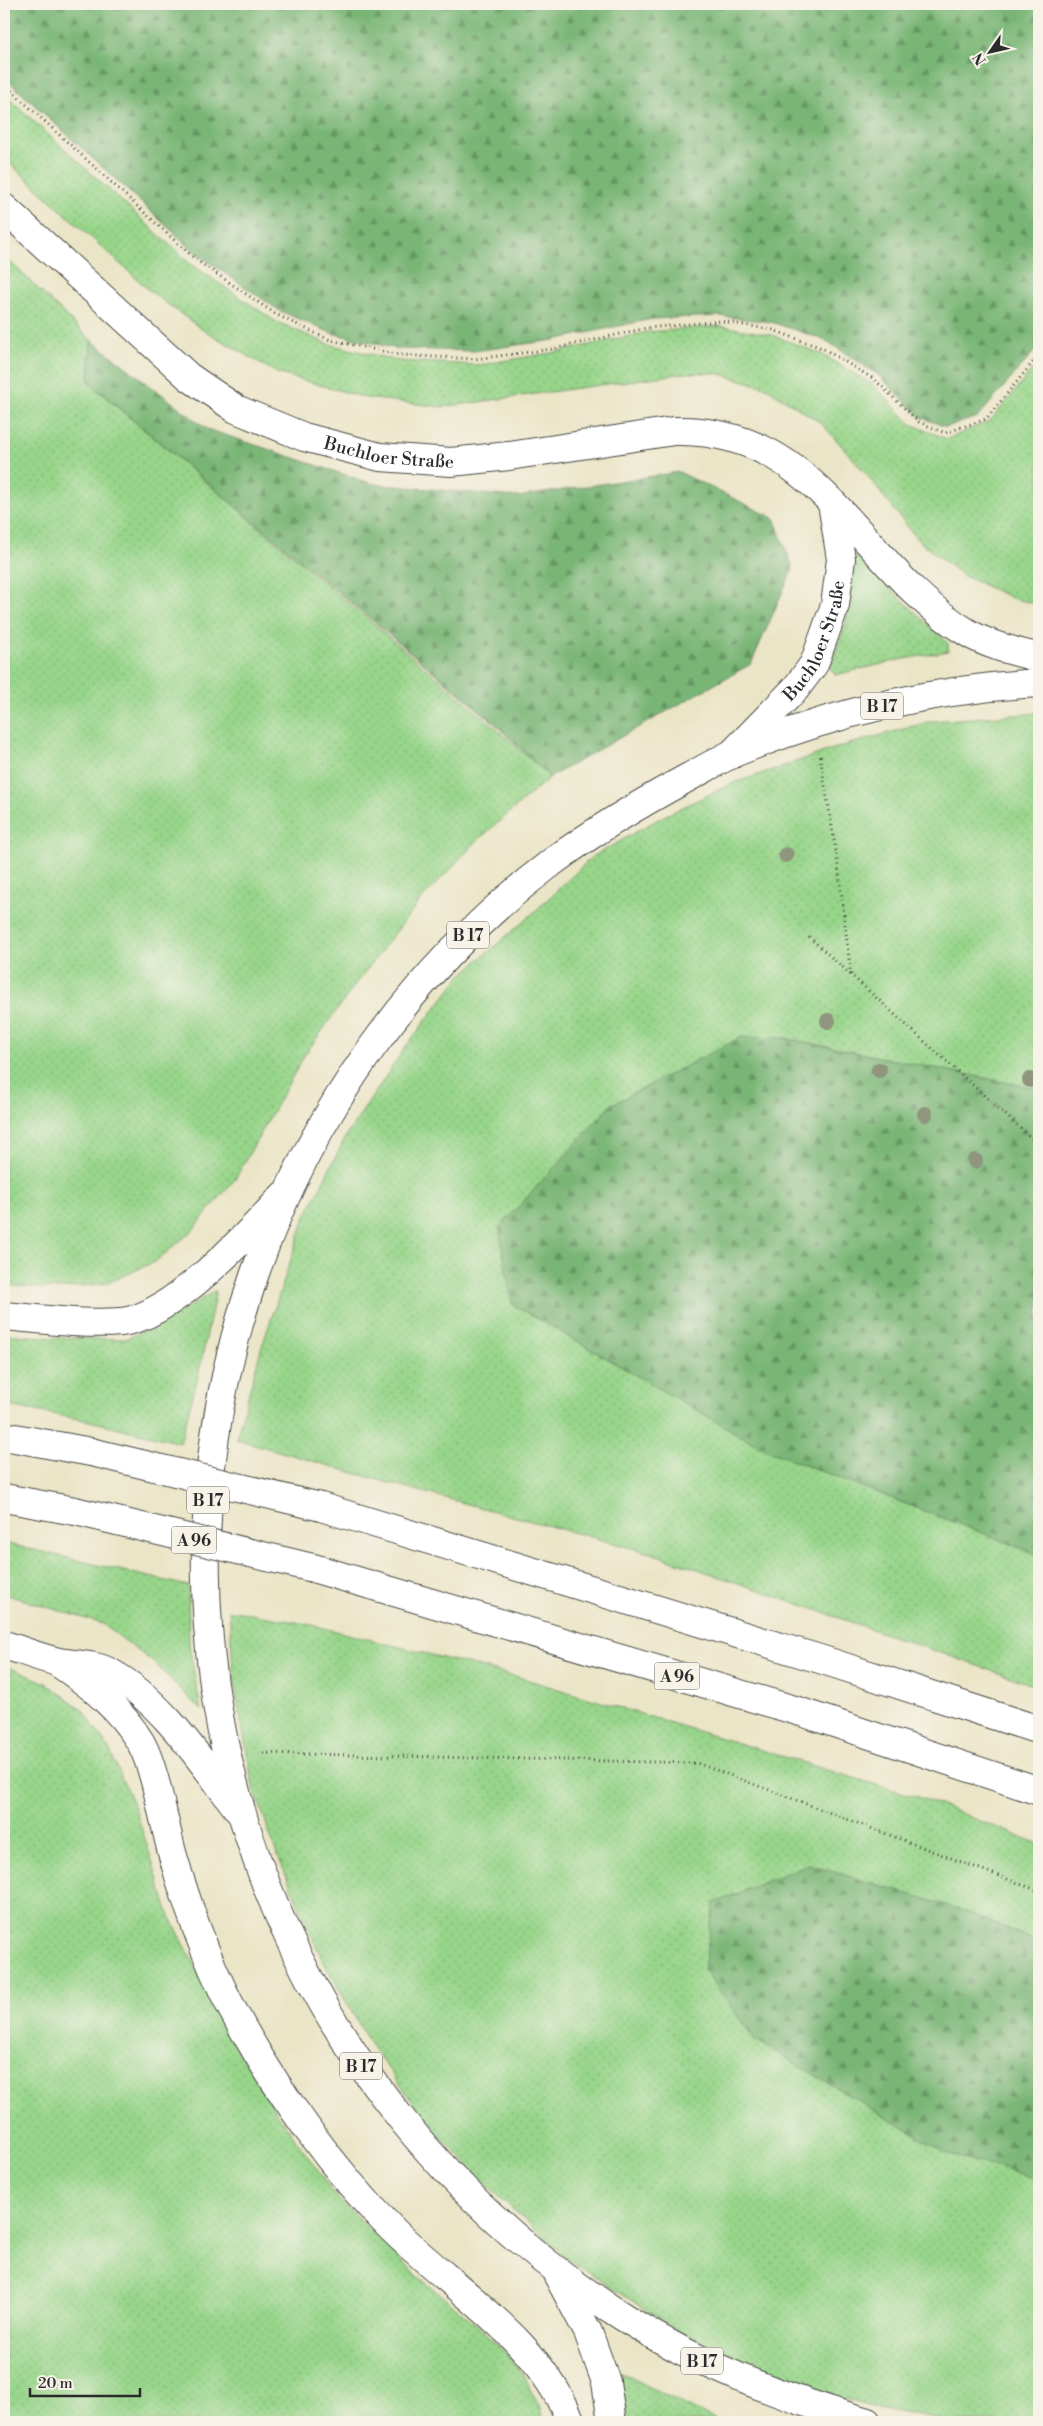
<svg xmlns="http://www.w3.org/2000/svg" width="1043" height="2426" font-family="'Libre Bodoni',serif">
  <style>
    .grass { fill: url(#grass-dots); stroke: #61805a }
    .forest { fill: url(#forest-firs); stroke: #527050 }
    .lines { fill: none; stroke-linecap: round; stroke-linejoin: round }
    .secondary-casing { stroke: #484742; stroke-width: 30 }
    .trunk-casing { stroke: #484742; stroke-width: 30 }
    .motorway-casing { stroke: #484742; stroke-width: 30 }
    .path { stroke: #484742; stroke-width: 3; stroke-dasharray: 1 4; stroke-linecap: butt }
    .secondary { stroke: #fff; stroke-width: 28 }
    .trunk { stroke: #fff; stroke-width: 28 }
    .motorway { stroke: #fff; stroke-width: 28 }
    .motorway-bridge-casing { stroke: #484742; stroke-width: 30; stroke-linecap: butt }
    .motorway-bridge { stroke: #fff; stroke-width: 28 }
    .tree { fill: #90967e }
    .labels { text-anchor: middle; stroke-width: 5; stroke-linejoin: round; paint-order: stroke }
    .shield { fill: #f7f3e8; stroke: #686764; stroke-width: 1 }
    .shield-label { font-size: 16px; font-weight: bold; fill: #2b2b2b }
    .street-label { font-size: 18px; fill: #2b2b2b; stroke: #f7f3e8 }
  </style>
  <defs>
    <pattern id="grass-dots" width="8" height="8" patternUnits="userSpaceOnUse" patternTransform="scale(1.25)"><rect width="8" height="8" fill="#97d58a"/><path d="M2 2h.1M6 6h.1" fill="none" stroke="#82b777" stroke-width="1.8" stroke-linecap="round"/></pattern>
    <pattern id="forest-firs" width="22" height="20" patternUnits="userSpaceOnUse" patternTransform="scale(1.25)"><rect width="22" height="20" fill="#79b676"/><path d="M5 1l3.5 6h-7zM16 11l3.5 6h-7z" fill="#639461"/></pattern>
  </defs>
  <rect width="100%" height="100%" fill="#f7f3e8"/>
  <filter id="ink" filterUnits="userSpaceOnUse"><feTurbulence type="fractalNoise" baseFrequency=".02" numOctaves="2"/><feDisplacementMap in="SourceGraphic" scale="10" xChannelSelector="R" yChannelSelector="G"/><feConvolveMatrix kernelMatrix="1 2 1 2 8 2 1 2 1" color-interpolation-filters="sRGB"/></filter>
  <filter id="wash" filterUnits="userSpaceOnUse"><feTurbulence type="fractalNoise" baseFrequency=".0096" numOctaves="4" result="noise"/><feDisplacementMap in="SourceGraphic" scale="20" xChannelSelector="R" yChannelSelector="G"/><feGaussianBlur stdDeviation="1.12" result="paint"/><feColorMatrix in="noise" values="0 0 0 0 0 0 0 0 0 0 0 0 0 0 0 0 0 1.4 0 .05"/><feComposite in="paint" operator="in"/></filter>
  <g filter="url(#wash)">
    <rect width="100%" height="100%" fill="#ebe5c7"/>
    <g class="grass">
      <polygon points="4,94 192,265 275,321 328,344 399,361 478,365 557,352 647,332 721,326 772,335 821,354 872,384 911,424 947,439 990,421 1039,362 1039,604 1014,599 962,575 918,540 863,470 821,423 765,387 716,373 686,373 443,407 366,398 277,373 200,328 150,291 4,158"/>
      <polygon points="4,256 91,340 89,383 490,723 550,777 478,840 419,902 355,985 304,1056 235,1179 192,1231 156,1261 108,1283 59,1289 4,1285"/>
      <polygon points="867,552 894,592 948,643 948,651 899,660 835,675 830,667 845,626 854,557"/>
      <polygon points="1039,713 1039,1089 784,1038 764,1449 1039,1555 1039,1687 654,1554 389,1483 236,1439 261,1349 304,1220 346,1136 404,1049 461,975 532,914 592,857 664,816 731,784 839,747 931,721"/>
      <polygon points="216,1290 198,1377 180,1443 94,1422 4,1405 4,1334 55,1338 125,1339 169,1319"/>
      <polygon points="4,1543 188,1586 189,1646 201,1710 154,1663 103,1624 4,1594"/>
      <polygon points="229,1610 312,1625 515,1676 927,1800 1039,1844 1039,1942 959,1909 948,2154 1039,2179 1039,2422 950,2422 867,2406 810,2388 680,2332 565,2257 491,2189 431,2127 370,2044 322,1959 276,1852 253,1786 234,1682"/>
      <polygon points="4,1665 46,1683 83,1710 109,1749 135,1808 169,1914 235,2045 278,2115 339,2200 415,2274 476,2324 517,2364 540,2408 543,2422 4,2422"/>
      <polygon points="618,2371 719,2422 629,2422"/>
    </g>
    <g class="forest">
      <polygon points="4,4 1039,4 1039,346 978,417 946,427 920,417 878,375 825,340 771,322 719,316 652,319 554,340 474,351 398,349 331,333 280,311 197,254 4,77"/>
      <polygon points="91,340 207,429 373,484 517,497 679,472 774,518 793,568 751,664 550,777 492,721 89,383"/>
      <polygon points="741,1037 784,1038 1039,1089 1039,1555 764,1449 512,1304 499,1228 611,1105"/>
      <polygon points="808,1864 959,1909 1039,1942 1039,2179 948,2154 754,2039 704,1969 714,1903"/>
    </g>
  </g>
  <g filter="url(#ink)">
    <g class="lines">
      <defs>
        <g id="secondary">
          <path id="s1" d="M 4,208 L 189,377 L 236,409 L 304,437 L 380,457 L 451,462 L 509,456 L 674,431 C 822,427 860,569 968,633 C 990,646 1014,651 1039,658"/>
          <path id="s2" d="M 731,755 L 796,688 L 814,664 L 835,605 L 841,559 L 832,503"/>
        </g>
        <g id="trunk">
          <path d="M 57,1662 C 90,1684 120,1708 141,1743 C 156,1770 164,1825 173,1856 C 190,1915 211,1973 242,2027 C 280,2095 335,2172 390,2227 C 452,2289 538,2338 571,2422"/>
          <polyline points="557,2274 588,2332 606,2382 612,2422"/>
          <path d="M 867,2422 C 782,2397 700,2366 625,2318 C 275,2098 119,1668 254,1276 C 310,1114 413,967 551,863 C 595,830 641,803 689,777 C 704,769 719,760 734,753 C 831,713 935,689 1039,683"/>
        </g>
        <g id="motorway">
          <path d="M 4,1316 C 42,1319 83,1325 121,1322 C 171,1318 251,1231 284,1195"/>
          <polyline points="4,1436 91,1452"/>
          <polyline points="4,1498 75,1511"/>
          <polyline points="321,1507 823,1660 1039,1730"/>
          <polyline points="313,1568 801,1712 1039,1791"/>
          <path d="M 4,1645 C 22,1650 40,1658 59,1662 C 76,1665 95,1664 111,1673 C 164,1702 204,1766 240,1812"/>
        </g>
      </defs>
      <use href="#secondary" class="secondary-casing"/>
      <use href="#trunk" class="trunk-casing"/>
      <use href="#motorway" class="motorway-casing"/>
      <g class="path">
        <polyline points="4,84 195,259 277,315 330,340 400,355 475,359 553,349 647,328 721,321 773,330 822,348 874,379 919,422 945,433 986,419 1039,355"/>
        <polyline points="820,756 837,857 851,975"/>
        <polyline points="809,937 1039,1145"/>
        <polyline points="263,1753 697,1763 1039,1891"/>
      </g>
      <use href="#secondary" class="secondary"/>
      <use href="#trunk" class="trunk"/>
      <use href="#motorway" class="motorway"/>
      <defs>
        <g id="motorway-bridge">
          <polyline points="91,1452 321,1507"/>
          <polyline points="75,1511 313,1568"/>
        </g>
      </defs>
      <use href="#motorway-bridge" class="motorway-bridge-casing"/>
      <use href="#motorway-bridge" class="motorway-bridge"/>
    </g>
    <g class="tree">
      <circle cx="786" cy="855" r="8"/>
      <circle cx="828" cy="1021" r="8"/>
      <circle cx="879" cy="1070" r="8"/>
      <circle cx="1030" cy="1080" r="8"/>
      <circle cx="925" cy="1114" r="8"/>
      <circle cx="975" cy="1161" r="8"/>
    </g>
  </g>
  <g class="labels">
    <g class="shield">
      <rect x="861" y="692.5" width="42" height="27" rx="4"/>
      <rect x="447" y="921.5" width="42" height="27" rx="4"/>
      <rect x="187" y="1486.5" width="42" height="27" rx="4"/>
      <rect x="171.5" y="1526.5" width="45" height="27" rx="4"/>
      <rect x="654.5" y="1662.5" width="45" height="27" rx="4"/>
      <rect x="340" y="2052.5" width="42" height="27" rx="4"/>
      <rect x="681" y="2347.5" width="42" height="27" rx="4"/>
    </g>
    <g class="shield-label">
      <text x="882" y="712">B 17</text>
      <text x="468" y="941">B 17</text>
      <text x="208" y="1506">B 17</text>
      <text x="194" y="1546">A 96</text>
      <text x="677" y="1682">A 96</text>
      <text x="361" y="2072">B 17</text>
      <text x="702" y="2367">B 17</text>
    </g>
    <g class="street-label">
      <text dy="6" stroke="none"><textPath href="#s1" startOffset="468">Buchloer Straße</textPath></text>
      <text dy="6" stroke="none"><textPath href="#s2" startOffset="145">Buchloer Straße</textPath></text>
    </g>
  </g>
  <rect width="1043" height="2426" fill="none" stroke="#f7f3e8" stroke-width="20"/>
  <g transform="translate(990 52) rotate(236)" stroke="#f7f3e8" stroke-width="4" paint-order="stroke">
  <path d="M0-4L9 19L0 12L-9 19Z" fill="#2b2b2b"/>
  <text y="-8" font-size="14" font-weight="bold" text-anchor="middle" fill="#2b2b2b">N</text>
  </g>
  <path d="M30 2388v8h110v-8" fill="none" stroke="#2b2b2b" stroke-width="2.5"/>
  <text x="38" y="2388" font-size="15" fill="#2b2b2b" stroke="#f7f3e8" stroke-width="4" paint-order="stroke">20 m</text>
</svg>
